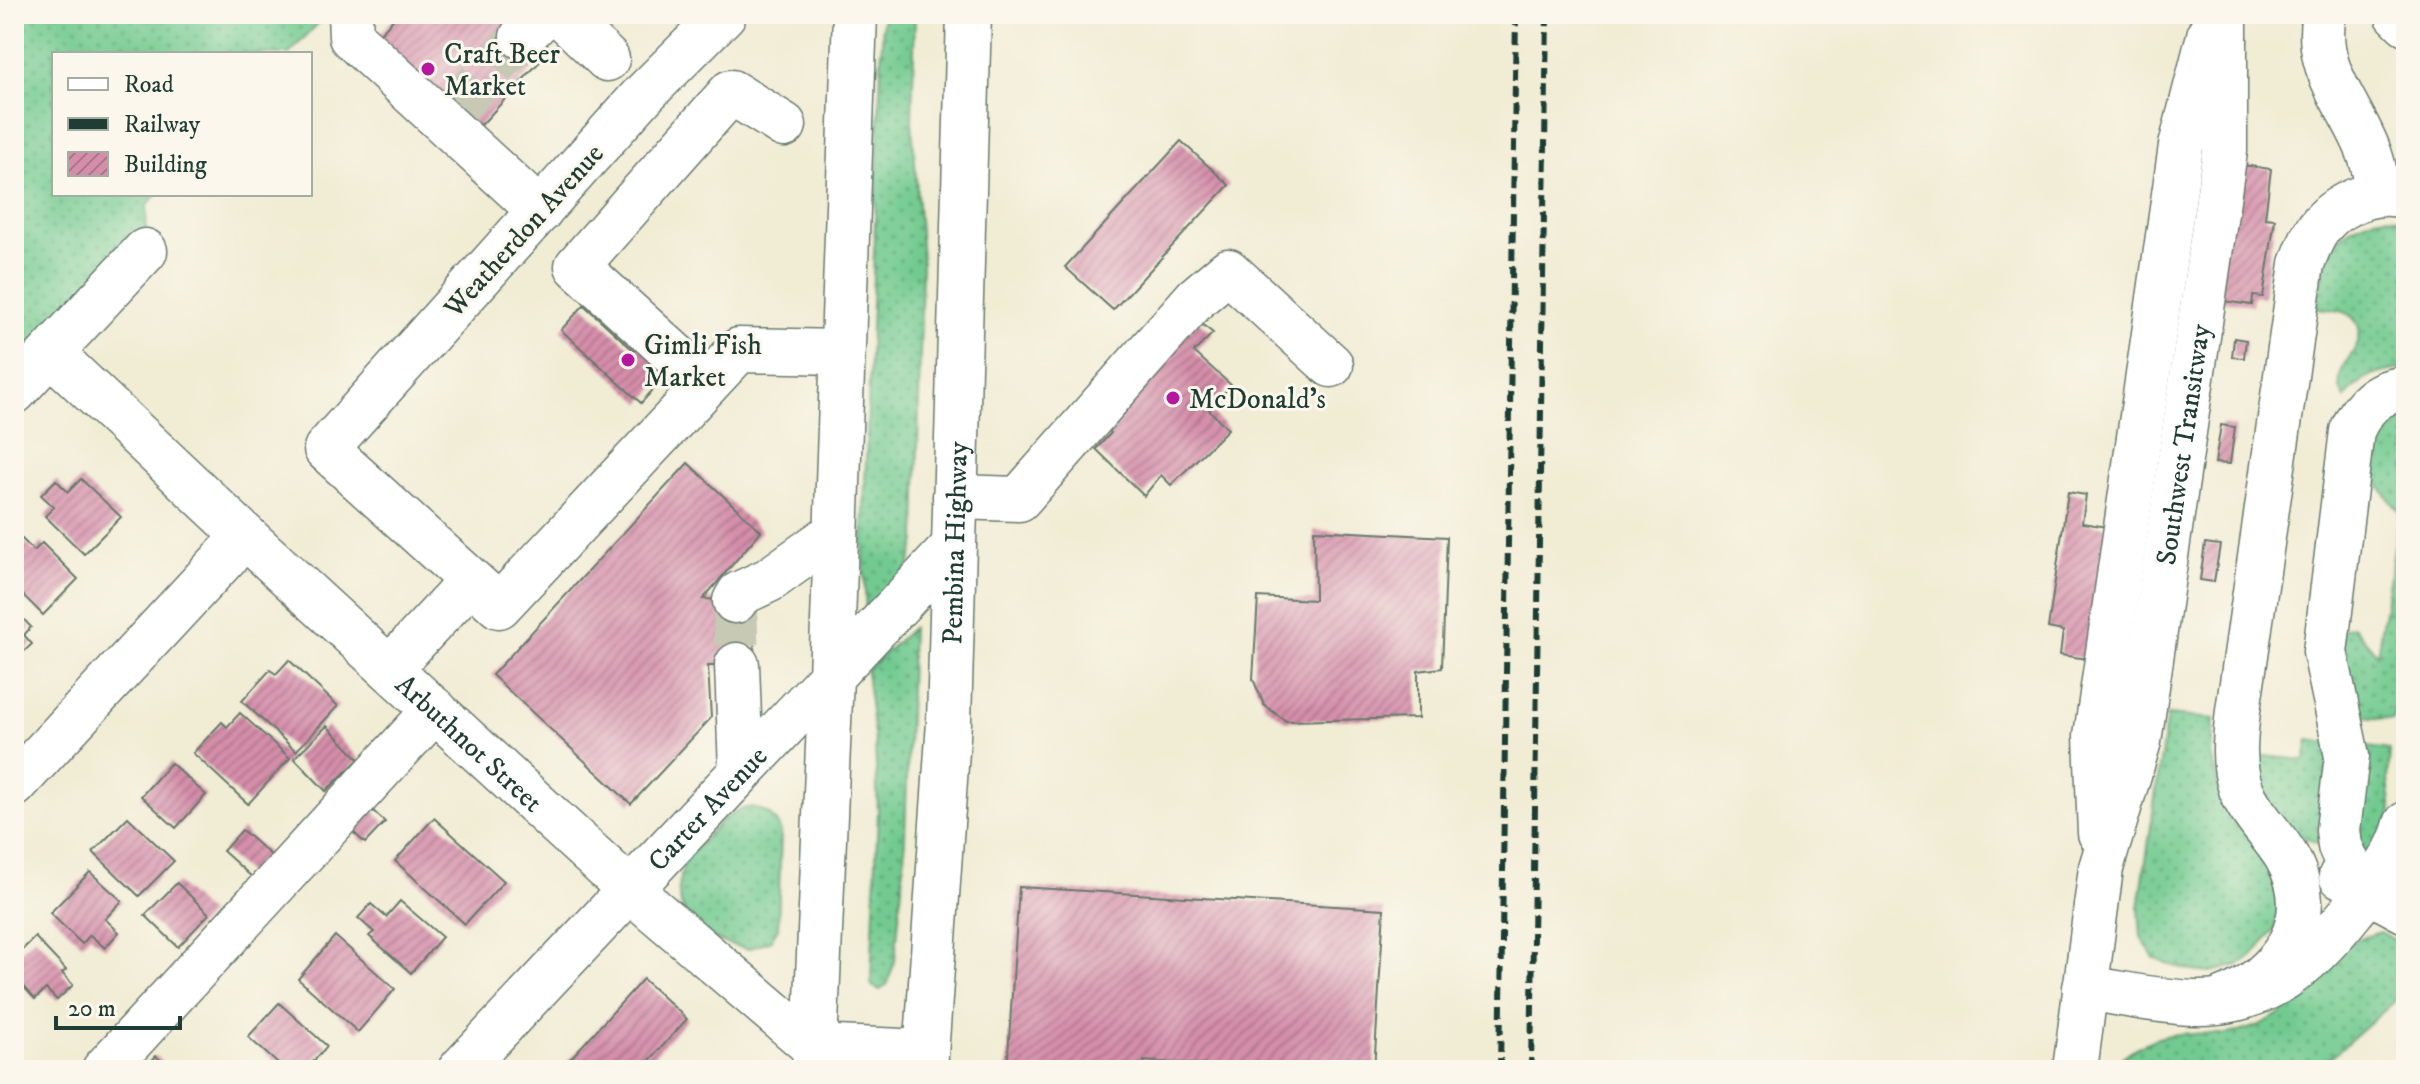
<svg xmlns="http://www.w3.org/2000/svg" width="2420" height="1084" font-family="'IM FELL DW Pica',serif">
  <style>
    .grass { fill: url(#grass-dots); stroke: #488462; stroke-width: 2 }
    .building { fill: url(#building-hatch) }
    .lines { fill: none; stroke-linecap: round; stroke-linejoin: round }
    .minor-tunnel { stroke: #c7c9b4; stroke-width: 44; stroke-dasharray: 44 22; stroke-linecap: butt }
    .minor-casing { stroke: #687a6c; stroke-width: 47 }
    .major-casing { stroke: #687a6c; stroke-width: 47 }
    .minor { stroke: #fff; stroke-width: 44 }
    .major { stroke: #fff; stroke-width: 44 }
    .rail { stroke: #1f3d34; stroke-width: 6; stroke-dasharray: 12 6; stroke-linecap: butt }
    .poi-dot { fill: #b5179e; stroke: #fbf7ec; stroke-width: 3 }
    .labels { text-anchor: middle; stroke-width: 6; stroke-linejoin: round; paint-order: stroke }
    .poi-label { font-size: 28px; fill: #1f3d34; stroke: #fbf7ec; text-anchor: start }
    .street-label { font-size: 28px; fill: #1f3d34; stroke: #fbf7ec }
  </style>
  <defs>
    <pattern id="grass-dots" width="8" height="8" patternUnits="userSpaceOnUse" patternTransform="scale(2)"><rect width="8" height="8" fill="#72ca90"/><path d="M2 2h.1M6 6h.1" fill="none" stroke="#5da576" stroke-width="1.8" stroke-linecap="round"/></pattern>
    <pattern id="building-hatch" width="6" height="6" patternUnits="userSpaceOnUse" patternTransform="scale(2)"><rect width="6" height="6" fill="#d58eaa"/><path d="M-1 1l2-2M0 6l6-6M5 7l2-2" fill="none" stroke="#ac758b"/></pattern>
  </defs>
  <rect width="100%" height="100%" fill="#fbf7ec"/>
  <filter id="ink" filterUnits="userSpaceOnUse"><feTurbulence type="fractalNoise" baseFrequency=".0125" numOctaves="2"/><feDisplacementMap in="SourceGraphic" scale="16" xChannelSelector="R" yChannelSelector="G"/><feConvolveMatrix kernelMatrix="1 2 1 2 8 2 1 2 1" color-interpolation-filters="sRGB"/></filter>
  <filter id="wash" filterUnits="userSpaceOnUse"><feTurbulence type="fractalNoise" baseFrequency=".006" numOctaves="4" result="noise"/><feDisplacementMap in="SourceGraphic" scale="32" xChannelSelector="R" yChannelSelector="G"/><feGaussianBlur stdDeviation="1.8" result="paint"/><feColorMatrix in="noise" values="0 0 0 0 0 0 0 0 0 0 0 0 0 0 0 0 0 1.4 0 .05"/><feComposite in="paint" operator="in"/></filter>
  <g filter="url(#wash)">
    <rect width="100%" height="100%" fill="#f1ecd4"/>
    <g class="grass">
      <polygon points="14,14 327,14 289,54 54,54 54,194 157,194 147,205 145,251 14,393"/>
      <polygon points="883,14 915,14 912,121 922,261 916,541 909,567 866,617 863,539"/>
      <path d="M 2386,216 L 2406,220 L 2406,369 C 2381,371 2361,376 2345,398 C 2343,394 2340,390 2340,386 C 2336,364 2364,350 2359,328 C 2354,309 2333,310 2317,308 C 2324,261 2329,224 2386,216 Z"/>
      <polygon points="2406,408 2406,629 2393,720 2356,716 2341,629 2353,626 2377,654 2400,513 2366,468 2369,439 2378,418"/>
      <polygon points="912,628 904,865 895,960 887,985 880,990 872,986 871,981 878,811 875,743 866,671"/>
      <polygon points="2167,715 2214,719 2211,755 2222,803 2259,847 2281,897 2274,930 2253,956 2239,965 2209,973 2194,971 2166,964 2153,957 2141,937 2139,908"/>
      <polygon points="2309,740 2329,743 2320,842 2317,843 2292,832 2263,796 2253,755 2305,760"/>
      <polygon points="2360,746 2390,750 2388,780 2392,812 2372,861 2353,847"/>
      <path d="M 752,807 C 768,811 775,817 781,832 L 778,928 L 771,940 L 748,949 C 705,941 664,915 684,865 C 688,855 700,845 707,836 C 721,820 730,810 752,807 Z"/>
      <path d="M 2381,932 L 2401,944 L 2406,972 L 2394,1002 L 2331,1057 L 2303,1070 L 2110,1070 C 2126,1050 2153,1036 2179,1034 C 2206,1031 2223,1039 2251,1028 C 2283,1017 2301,997 2322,972 C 2328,964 2334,955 2342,949 C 2354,940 2367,936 2381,932 Z"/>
    </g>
    <g id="blocks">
      <g class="building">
        <polygon points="398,14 507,14 502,19 544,57 472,135 372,42"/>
        <polygon points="1181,141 1229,185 1113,310 1065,267"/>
        <polygon points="2235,164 2271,169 2265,218 2275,219 2263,297 2253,296 2252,305 2216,300"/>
        <polygon points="584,305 634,351 642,341 672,369 641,403 561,330"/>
        <polygon points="1198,321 1213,333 1194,352 1231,385 1209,410 1228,429 1171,485 1161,475 1144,496 1096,449 1111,433 1103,423"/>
        <polygon points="2234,338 2246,340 2244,358 2232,357"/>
        <polygon points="2221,425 2235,427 2230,464 2215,463"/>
        <polygon points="688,463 761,531 703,599 755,601 754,665 708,666 711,718 631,804 492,675"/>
        <polygon points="81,479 121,517 84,554 45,516 54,507 41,495 56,480 68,492"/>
        <polygon points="2068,492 2086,495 2082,523 2114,528 2095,660 2060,655 2063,631 2048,628"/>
        <polygon points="1314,530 1447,537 1442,668 1418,671 1418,718 1286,721 1264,705 1253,679 1258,597 1315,600"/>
        <polygon points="19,536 34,551 42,543 78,579 43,615 14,586 14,570 18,566 14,562 14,541"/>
        <polygon points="2205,543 2220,545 2214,582 2200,580"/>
        <polygon points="14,609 31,627 24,635 32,644 17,658 14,656"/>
        <polygon points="289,660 338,706 296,751 242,701 270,670 276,674"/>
        <polygon points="240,713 290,758 248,804 193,753 222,722 227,727"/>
        <polygon points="327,726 359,759 326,791 294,758"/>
        <polygon points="171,763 206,795 176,828 141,796"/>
        <polygon points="371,809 385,822 365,843 351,830"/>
        <polygon points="128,817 174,861 139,896 93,852"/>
        <polygon points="434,818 504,881 465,924 395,861"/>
        <polygon points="242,830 273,857 253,878 223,851"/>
        <polygon points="90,872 122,901 105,919 119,932 105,948 90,935 82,944 50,913"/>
        <polygon points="177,883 209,914 178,947 145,915"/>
        <polygon points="1019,887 1384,909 1374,1070 1286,1070 1144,1061 1144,1070 1007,1070"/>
        <polygon points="400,901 442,937 411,973 369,936 374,932 358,918 371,904 386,917"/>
        <polygon points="335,936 395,989 358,1032 298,979"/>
        <polygon points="35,937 66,970 62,973 73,985 57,1000 46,989 35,999 14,976 14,958"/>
        <polygon points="643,979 687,1019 641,1070 560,1070"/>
        <polygon points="279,1003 327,1046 306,1070 285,1070 248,1037"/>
        <polygon points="156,1056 171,1070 143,1070"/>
      </g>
    </g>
  </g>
  <g filter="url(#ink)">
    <use href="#blocks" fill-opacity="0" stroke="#687a6c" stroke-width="2"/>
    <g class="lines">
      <g class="minor-tunnel">
        <polyline points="449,114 522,37"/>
        <polyline points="735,601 737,665"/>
      </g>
      <defs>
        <g id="minor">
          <polyline points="350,14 351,37 540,211"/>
          <polyline points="560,14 607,59"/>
          <polyline points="724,14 644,94 326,449 499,606 739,350 842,352"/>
          <path d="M 2324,14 C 2313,69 2350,103 2368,150 C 2374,164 2376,179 2379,194"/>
          <polyline points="2397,14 2406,23"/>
          <polyline points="522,37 545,14"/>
          <path id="s1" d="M 51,353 L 245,536 L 629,889 L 814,1047 L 925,1052"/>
          <polyline points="707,384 577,266 731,92 784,125"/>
          <polyline points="14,392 145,251"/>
          <polyline points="955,497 1019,499 1196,298 1228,271 1331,365"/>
          <polyline points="735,601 739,594 769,580 836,532"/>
          <polyline points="737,665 741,771"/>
          <polyline points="390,668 471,581"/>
          <polyline points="14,785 245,536"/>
          <polyline points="2100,833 2096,736 2181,146 2210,32"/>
          <polyline points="2341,876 2406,911"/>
          <path d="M 2368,891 L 2353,875 L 2340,846 L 2338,830 L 2347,756 L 2325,652 L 2352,431 C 2362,407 2378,390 2406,389"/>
          <path d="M 2085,988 C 2121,993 2158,1002 2194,1003 C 2267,1005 2310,964 2352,911 C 2374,884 2397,859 2406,824"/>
          <path d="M 2220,1001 C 2281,978 2323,919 2286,856 C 2272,833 2251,815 2241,789 C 2232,763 2235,738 2238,711 L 2302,264 C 2307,250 2312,236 2321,225 C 2340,202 2378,187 2406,197"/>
          <polyline points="104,1070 435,710"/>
          <path id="s2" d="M 460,1070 L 953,547"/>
          <path id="s3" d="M 2075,1070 L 2101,868 L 2139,741 L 2225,151 L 2225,14"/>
        </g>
        <g id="major">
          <polyline points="814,1070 831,677 855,14"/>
          <path id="s4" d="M 925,1070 L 949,722 L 969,14"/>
        </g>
      </defs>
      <use href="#minor" class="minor-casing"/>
      <use href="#major" class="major-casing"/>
      <use href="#minor" class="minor"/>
      <use href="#major" class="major"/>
      <g class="rail">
        <polyline points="1500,1070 1516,14"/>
        <polyline points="1531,1070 1547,14"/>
      </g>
    </g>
  </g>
  <g class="poi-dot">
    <circle cx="428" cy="69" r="8"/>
    <circle cx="628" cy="360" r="8"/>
    <circle cx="1173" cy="398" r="8"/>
  </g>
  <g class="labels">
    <g class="poi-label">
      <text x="444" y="63">Craft Beer<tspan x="444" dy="32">Market</tspan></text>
      <text x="644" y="354">Gimli Fish<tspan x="644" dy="32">Market</tspan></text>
      <text x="1189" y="408">McDonald's</text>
    </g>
    <g class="street-label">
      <text transform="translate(523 230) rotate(-48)" y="10">Weatherdon Avenue</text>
      <text dy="10" stroke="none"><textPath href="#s3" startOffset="636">Southwest Transitway</textPath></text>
      <text dy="10" stroke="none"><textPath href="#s4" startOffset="528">Pembina Highway</textPath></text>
      <text dy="10" stroke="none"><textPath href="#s1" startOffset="572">Arbuthnot Street</textPath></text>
      <text dy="10" stroke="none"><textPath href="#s2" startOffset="360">Carter Avenue</textPath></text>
    </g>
  </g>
  <rect width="2420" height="1084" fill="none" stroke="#fbf7ec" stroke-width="48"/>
  <rect x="52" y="52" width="260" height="144" fill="#fbf7ec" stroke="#a3ada2" stroke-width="2"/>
  <rect x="68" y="78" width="40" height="12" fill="#ffffff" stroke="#a3ada2" stroke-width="2"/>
  <text x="124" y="92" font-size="24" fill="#1f3d34">Road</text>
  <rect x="68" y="118" width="40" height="12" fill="#1f3d34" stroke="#a3ada2" stroke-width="2"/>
  <text x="124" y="132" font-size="24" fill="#1f3d34">Railway</text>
  <rect x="68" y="152" width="40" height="24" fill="url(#building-hatch)" stroke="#a3ada2" stroke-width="2"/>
  <text x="124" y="172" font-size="24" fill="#1f3d34">Building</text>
  <path d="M56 1016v12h124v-12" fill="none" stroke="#1f3d34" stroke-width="4"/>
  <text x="68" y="1016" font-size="24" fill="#1f3d34" stroke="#fbf7ec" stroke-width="6" paint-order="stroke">20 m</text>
</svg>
